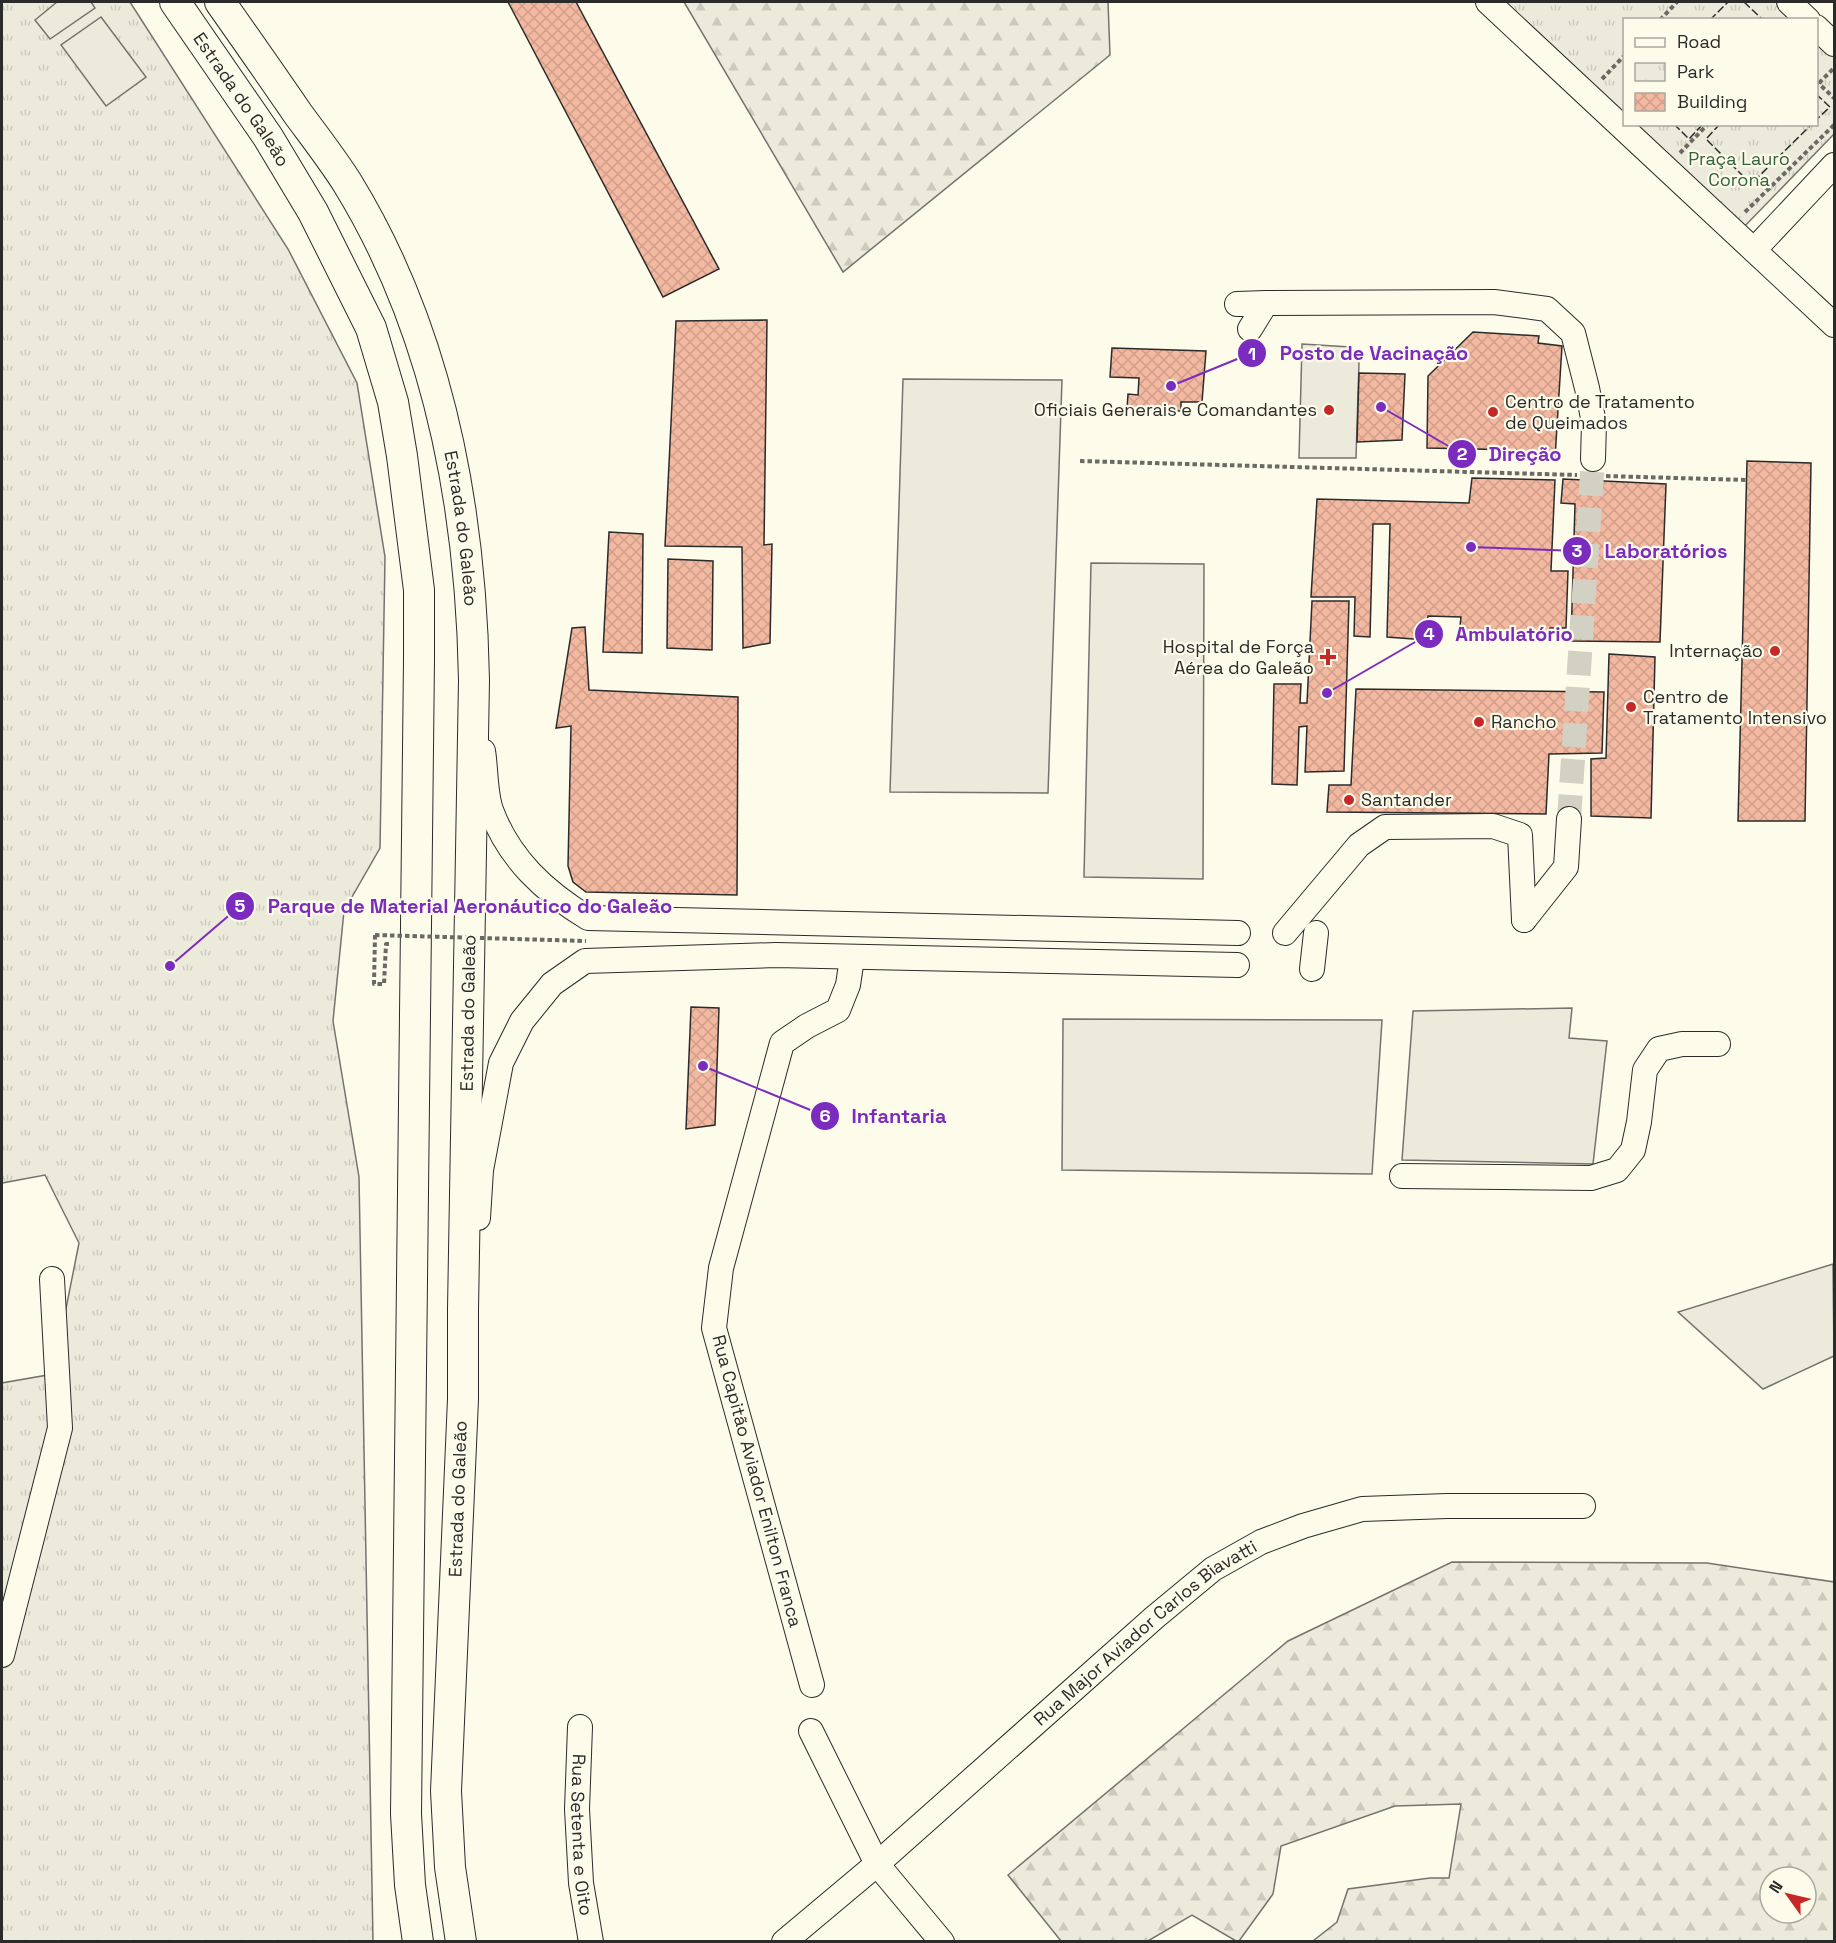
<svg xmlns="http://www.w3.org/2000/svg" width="1836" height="1943" font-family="'Space Grotesk',sans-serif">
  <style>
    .forest { fill: url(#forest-firs); stroke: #74746e; stroke-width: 1.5; fill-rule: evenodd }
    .park { fill: url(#park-tufts); stroke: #74746e; stroke-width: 1.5 }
    .garden { fill: #ecebdb; stroke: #74746e; stroke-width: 1.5 }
    .parking { fill: #eceadb; stroke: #74746e; stroke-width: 1.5 }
    .building { fill: url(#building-cross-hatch); stroke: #2b2b2b; stroke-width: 1.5 }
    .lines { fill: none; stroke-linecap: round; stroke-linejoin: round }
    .minor-tunnel { stroke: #d3d1c4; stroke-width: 24; stroke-dasharray: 24 12; stroke-linecap: butt }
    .minor-casing { stroke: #2b2b2b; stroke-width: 26 }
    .major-casing { stroke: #2b2b2b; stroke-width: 32 }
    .path { stroke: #6a6964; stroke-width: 4; stroke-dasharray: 4.5 3; stroke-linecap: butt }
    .minor { stroke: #fdfbea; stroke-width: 24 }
    .major { stroke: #fdfbea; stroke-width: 30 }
    .path-bridge { stroke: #6a6964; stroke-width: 4; stroke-dasharray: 4.5 3; stroke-linecap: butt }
    .fence { stroke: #2b2b2b; stroke-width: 1.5; stroke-dasharray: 8 3; stroke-linecap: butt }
    .poi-dot { fill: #c62828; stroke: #fdfbea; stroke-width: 2 }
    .labels { text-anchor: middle; stroke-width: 4.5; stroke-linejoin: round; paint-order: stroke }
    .street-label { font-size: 18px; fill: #2b2b2b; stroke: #fdfbea }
    .park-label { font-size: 18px; fill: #34623c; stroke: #fdfbea }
    .poi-label { font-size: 18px; fill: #2b2b2b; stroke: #fdfbea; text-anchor: start }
    .leader { fill: none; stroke: #7b2cbf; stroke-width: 2 }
    .callout-dot { fill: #7b2cbf; stroke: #fdfbea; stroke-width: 2 }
    .mark-label { font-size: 18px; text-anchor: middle; font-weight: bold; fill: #fff }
    .callout-label { font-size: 20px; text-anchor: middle; font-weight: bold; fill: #7b2cbf; stroke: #fdfbea; stroke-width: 4.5; stroke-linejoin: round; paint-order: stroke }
  </style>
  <defs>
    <pattern id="forest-firs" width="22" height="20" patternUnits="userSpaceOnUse" patternTransform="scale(1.5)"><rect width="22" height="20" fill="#ecebdb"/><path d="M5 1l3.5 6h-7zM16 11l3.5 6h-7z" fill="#cbcabc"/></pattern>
    <pattern id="park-tufts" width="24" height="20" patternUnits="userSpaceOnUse" patternTransform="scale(1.5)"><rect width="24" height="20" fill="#ecebdb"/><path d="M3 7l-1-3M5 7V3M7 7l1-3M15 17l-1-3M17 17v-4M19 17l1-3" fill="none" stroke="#cbcabc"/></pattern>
    <pattern id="building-cross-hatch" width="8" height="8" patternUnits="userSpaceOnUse" patternTransform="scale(1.5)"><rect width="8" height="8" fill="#f2b8a0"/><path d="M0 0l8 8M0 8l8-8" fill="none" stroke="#d09e8a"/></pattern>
  </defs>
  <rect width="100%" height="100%" fill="#fdfbea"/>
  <g class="forest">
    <polygon points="684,2 1108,2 1110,55 843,272"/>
    <path d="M 1452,1562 L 1707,1563 L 1834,1582 L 1834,1941 L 1313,1941 L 1337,1922 L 1348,1889 L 1430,1878 L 1449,1878 L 1461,1804 L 1395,1806 L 1281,1846 L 1273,1894 L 1239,1941 L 1236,1941 L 1192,1915 L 1148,1941 L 1061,1941 L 1008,1875 L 1288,1641 ZM 1770,1877 L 1806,1877 L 1806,1913 L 1770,1913 Z"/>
  </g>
  <g class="park">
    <polygon points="2,2 130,2 288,249 357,383 385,557 380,848 344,911 333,1021 359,1177 373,1941 2,1941 2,1383 53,1374 79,1243 45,1175 2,1183"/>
    <polygon points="1501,2 1780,2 1799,19 1624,20 1624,119"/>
    <polygon points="1817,37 1834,54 1834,134 1741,230 1630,125 1816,124"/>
  </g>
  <g class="garden">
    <polygon points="57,2 91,2 95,8 50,39 35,20"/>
    <polygon points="101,17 146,77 106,106 61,45"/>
  </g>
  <g class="parking">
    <polygon points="1302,344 1350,347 1359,363 1356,458 1299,458"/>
    <polygon points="903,379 1062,380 1048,793 890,792"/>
    <polygon points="1091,563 1204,564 1203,879 1084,877"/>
    <polygon points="1572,1008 1569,1038 1607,1041 1593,1164 1402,1160 1413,1011"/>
    <polygon points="1063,1019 1382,1020 1372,1174 1062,1170"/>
    <polygon points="1833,1264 1834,1356 1763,1389 1678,1312"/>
  </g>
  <g class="building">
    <polygon points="508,2 576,2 719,269 663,297"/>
    <polygon points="767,320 764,545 772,544 770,643 743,648 742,547 665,546 676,321"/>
    <polygon points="1473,332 1539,336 1538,343 1562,346 1555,458 1518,459 1518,450 1427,448 1428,376"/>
    <polygon points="1112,348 1206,351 1202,402 1181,402 1181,411 1127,409 1128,394 1138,395 1139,378 1110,377"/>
    <polygon points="1359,373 1405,374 1402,440 1357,442"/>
    <polygon points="1747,461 1811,463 1805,821 1738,821"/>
    <polygon points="1472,478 1555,480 1551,571 1568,571 1566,628 1550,628 1549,638 1459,635 1461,617 1428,616 1426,640 1387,637 1390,524 1373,524 1370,637 1354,636 1355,597 1311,597 1317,499 1469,503"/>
    <polygon points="1563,479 1666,484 1660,642 1571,641 1575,504 1561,503"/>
    <polygon points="609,532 643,534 642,653 603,652"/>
    <polygon points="668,559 713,561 712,650 667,648"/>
    <polygon points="1312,601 1349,601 1344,771 1305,772 1307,726 1299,727 1297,785 1272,784 1274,684 1301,684 1300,703 1307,703"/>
    <polygon points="585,627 589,690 738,697 737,895 586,892 573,882 568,866 571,726 556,728 572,628"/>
    <polygon points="1609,654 1655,657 1651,818 1591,816 1591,759 1606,758"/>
    <polygon points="1356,689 1604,692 1602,753 1549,754 1546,814 1327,812 1329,785 1351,785"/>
    <polygon points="691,1007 719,1008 715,1125 686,1129"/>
  </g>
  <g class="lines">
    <polyline class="minor-tunnel" points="1569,819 1593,459"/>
    <defs>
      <g id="minor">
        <polyline points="1488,2 1834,325"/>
        <polyline points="1789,2 1808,20"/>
        <polyline points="1816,27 1834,44"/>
        <polyline points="1754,250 1834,165"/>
        <polyline points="1266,303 1494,302 1547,309 1573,333 1587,388 1594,423 1593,459"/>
        <polyline points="1237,304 1266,303 1250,329"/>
        <path d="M 483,751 C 486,769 485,793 491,810 C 509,859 545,892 588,918 L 1238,933"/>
        <polyline points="1524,920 1566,867 1569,819"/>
        <polyline points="1285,933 1359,845 1385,827 1493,826 1520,835 1524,920"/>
        <polyline points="1312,969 1316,933"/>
        <polyline points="1402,1176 1591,1178 1617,1170 1633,1150 1639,1122 1645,1070 1659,1049 1682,1044 1718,1044"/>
        <polyline points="478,1218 481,1170 501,1063 522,1021 552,984 585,961 776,955 1237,965"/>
        <polyline points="2,1655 60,1428 52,1279"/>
        <polyline points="812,1685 714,1328 721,1268 782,1043 807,1026 838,1010 848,985 852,958"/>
        <path id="s1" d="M 580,1727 L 577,1809 L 581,1883 L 591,1942"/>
        <polyline points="811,1731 877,1864 942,1942"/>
        <path id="s2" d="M 784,1942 L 877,1864 L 1155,1617 L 1213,1569 L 1261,1542 L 1303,1526 L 1362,1509 L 1447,1506 L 1583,1506"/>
      </g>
      <g id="major">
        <path id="s3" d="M 175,2 L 268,137 L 313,212 L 371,328 L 393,402 L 402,456 L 419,590 L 419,659 L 406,1814 L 410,1885 L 418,1942"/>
        <path id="s4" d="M 220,2 C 246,39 272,76 298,114 C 315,137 333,160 348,184 C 439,333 471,508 474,680 L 463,1309 L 463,1399 L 446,1791 L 450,1867 L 461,1942"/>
      </g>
    </defs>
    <use href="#minor" class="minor-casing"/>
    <use href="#major" class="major-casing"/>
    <g class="path">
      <polyline points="1660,20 1677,2"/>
      <polyline points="1602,79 1624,56"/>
      <polyline points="1816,81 1834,98"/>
      <polyline points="1819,83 1834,68"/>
      <polyline points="1680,153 1708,124"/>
      <polyline points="1745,212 1834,125"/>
      <polyline points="1080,461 1577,475"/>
      <polyline points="1606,476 1747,480"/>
      <polyline points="375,935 374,984 384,984 386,944 391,944"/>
    </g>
    <use href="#minor" class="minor"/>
    <use href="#major" class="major"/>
    <polyline class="path-bridge" points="375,935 586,941"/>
    <g class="fence">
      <polyline points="1744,2 1763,20"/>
      <polyline points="1710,20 1728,2"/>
      <polyline points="1816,94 1830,107 1816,120"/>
      <polyline points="1674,124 1689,139 1703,124"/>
      <polyline points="1720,124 1706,139 1751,184 1812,124"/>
    </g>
  </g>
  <g class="poi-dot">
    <circle cx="1329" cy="410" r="6"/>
    <circle cx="1493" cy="412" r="6"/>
    <circle cx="1775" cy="651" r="6"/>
    <path d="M1325 648h6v6h6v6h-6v6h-6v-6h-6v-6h6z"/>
    <circle cx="1631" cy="707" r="6"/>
    <circle cx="1479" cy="722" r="6"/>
    <circle cx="1349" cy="800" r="6"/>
  </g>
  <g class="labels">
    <g class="street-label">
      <text dy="6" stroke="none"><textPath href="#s3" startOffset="118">Estrada do Galeão</textPath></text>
      <text dy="6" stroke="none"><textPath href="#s4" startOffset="588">Estrada do Galeão</textPath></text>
      <text transform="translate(468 1013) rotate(-89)" y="6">Estrada do Galeão</text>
      <text transform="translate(757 1481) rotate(75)" y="6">Rua Capitão Aviador Enilton Franca</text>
      <text transform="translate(458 1499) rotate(-88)" y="6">Estrada do Galeão</text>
      <text dy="6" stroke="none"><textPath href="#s2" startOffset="476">Rua Major Aviador Carlos Biavatti</textPath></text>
      <text dy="6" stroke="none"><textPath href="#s1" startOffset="108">Rua Setenta e Oito</textPath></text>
    </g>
    <g class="park-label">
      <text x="1739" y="165">Praça Lauro<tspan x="1739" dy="21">Corona</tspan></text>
    </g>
    <g class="poi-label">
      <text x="1505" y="408">Centro de Tratamento<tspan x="1505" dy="21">de Queimados</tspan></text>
      <text x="1317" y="416" text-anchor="end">Oficiais Generais e Comandantes</text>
      <text x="1314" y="653" text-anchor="end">Hospital de Força<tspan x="1314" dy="21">Aérea do Galeão</tspan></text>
      <text x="1763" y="657" text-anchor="end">Internação</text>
      <text x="1643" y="703">Centro de<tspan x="1643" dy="21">Tratamento Intensivo</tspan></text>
      <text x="1491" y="728">Rancho</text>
      <text x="1361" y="806">Santander</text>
    </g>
  </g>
  <path class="leader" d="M1171 386L1252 353M1381 407L1462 454M1471 547L1577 551M1327 693L1429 634M170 966L240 906M703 1066L825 1116"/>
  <g class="callout-dot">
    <circle cx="1171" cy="386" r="6"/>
    <circle cx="1381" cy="407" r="6"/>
    <circle cx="1471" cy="547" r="6"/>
    <circle cx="1327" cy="693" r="6"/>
    <circle cx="170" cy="966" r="6"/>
    <circle cx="703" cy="1066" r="6"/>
    <circle cx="1252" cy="353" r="15"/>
    <circle cx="1462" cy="454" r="15"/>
    <circle cx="1577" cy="551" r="15"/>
    <circle cx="1429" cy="634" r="15"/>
    <circle cx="240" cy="906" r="15"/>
    <circle cx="825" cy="1116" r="15"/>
  </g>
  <g class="mark-label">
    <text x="1252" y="360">1</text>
    <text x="1462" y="460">2</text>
    <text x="1577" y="557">3</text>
    <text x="1429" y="640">4</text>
    <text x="240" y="912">5</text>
    <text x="825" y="1122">6</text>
  </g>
  <g class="callout-label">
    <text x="1374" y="360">Posto de Vacinação</text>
    <text x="1525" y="461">Direção</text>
    <text x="1666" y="558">Laboratórios</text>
    <text x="1514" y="641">Ambulatório</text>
    <text x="470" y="913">Parque de Material Aeronáutico do Galeão</text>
    <text x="899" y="1123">Infantaria</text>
  </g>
  <rect width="1836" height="1943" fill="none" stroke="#2b2b2b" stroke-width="6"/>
  <rect x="1623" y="18" width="195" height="108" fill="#fdfbea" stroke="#a9a89e" stroke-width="1.5"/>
  <rect x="1635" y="38" width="30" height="9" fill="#fdfbea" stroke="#a9a89e" stroke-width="1.5"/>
  <text x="1677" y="48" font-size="18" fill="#2b2b2b">Road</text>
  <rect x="1635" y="63" width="30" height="18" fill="url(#park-tufts)" stroke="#a9a89e" stroke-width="1.5"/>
  <text x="1677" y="78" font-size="18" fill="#2b2b2b">Park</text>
  <rect x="1635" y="93" width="30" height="18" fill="url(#building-cross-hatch)" stroke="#a9a89e" stroke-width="1.5"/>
  <text x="1677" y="108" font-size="18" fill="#2b2b2b">Building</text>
  <g transform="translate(1788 1895) rotate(304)"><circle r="28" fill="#fdfbea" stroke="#a9a89e" stroke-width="1.5"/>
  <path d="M0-4.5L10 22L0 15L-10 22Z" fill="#c62828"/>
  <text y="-9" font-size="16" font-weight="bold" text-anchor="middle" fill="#2b2b2b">N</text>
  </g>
</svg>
